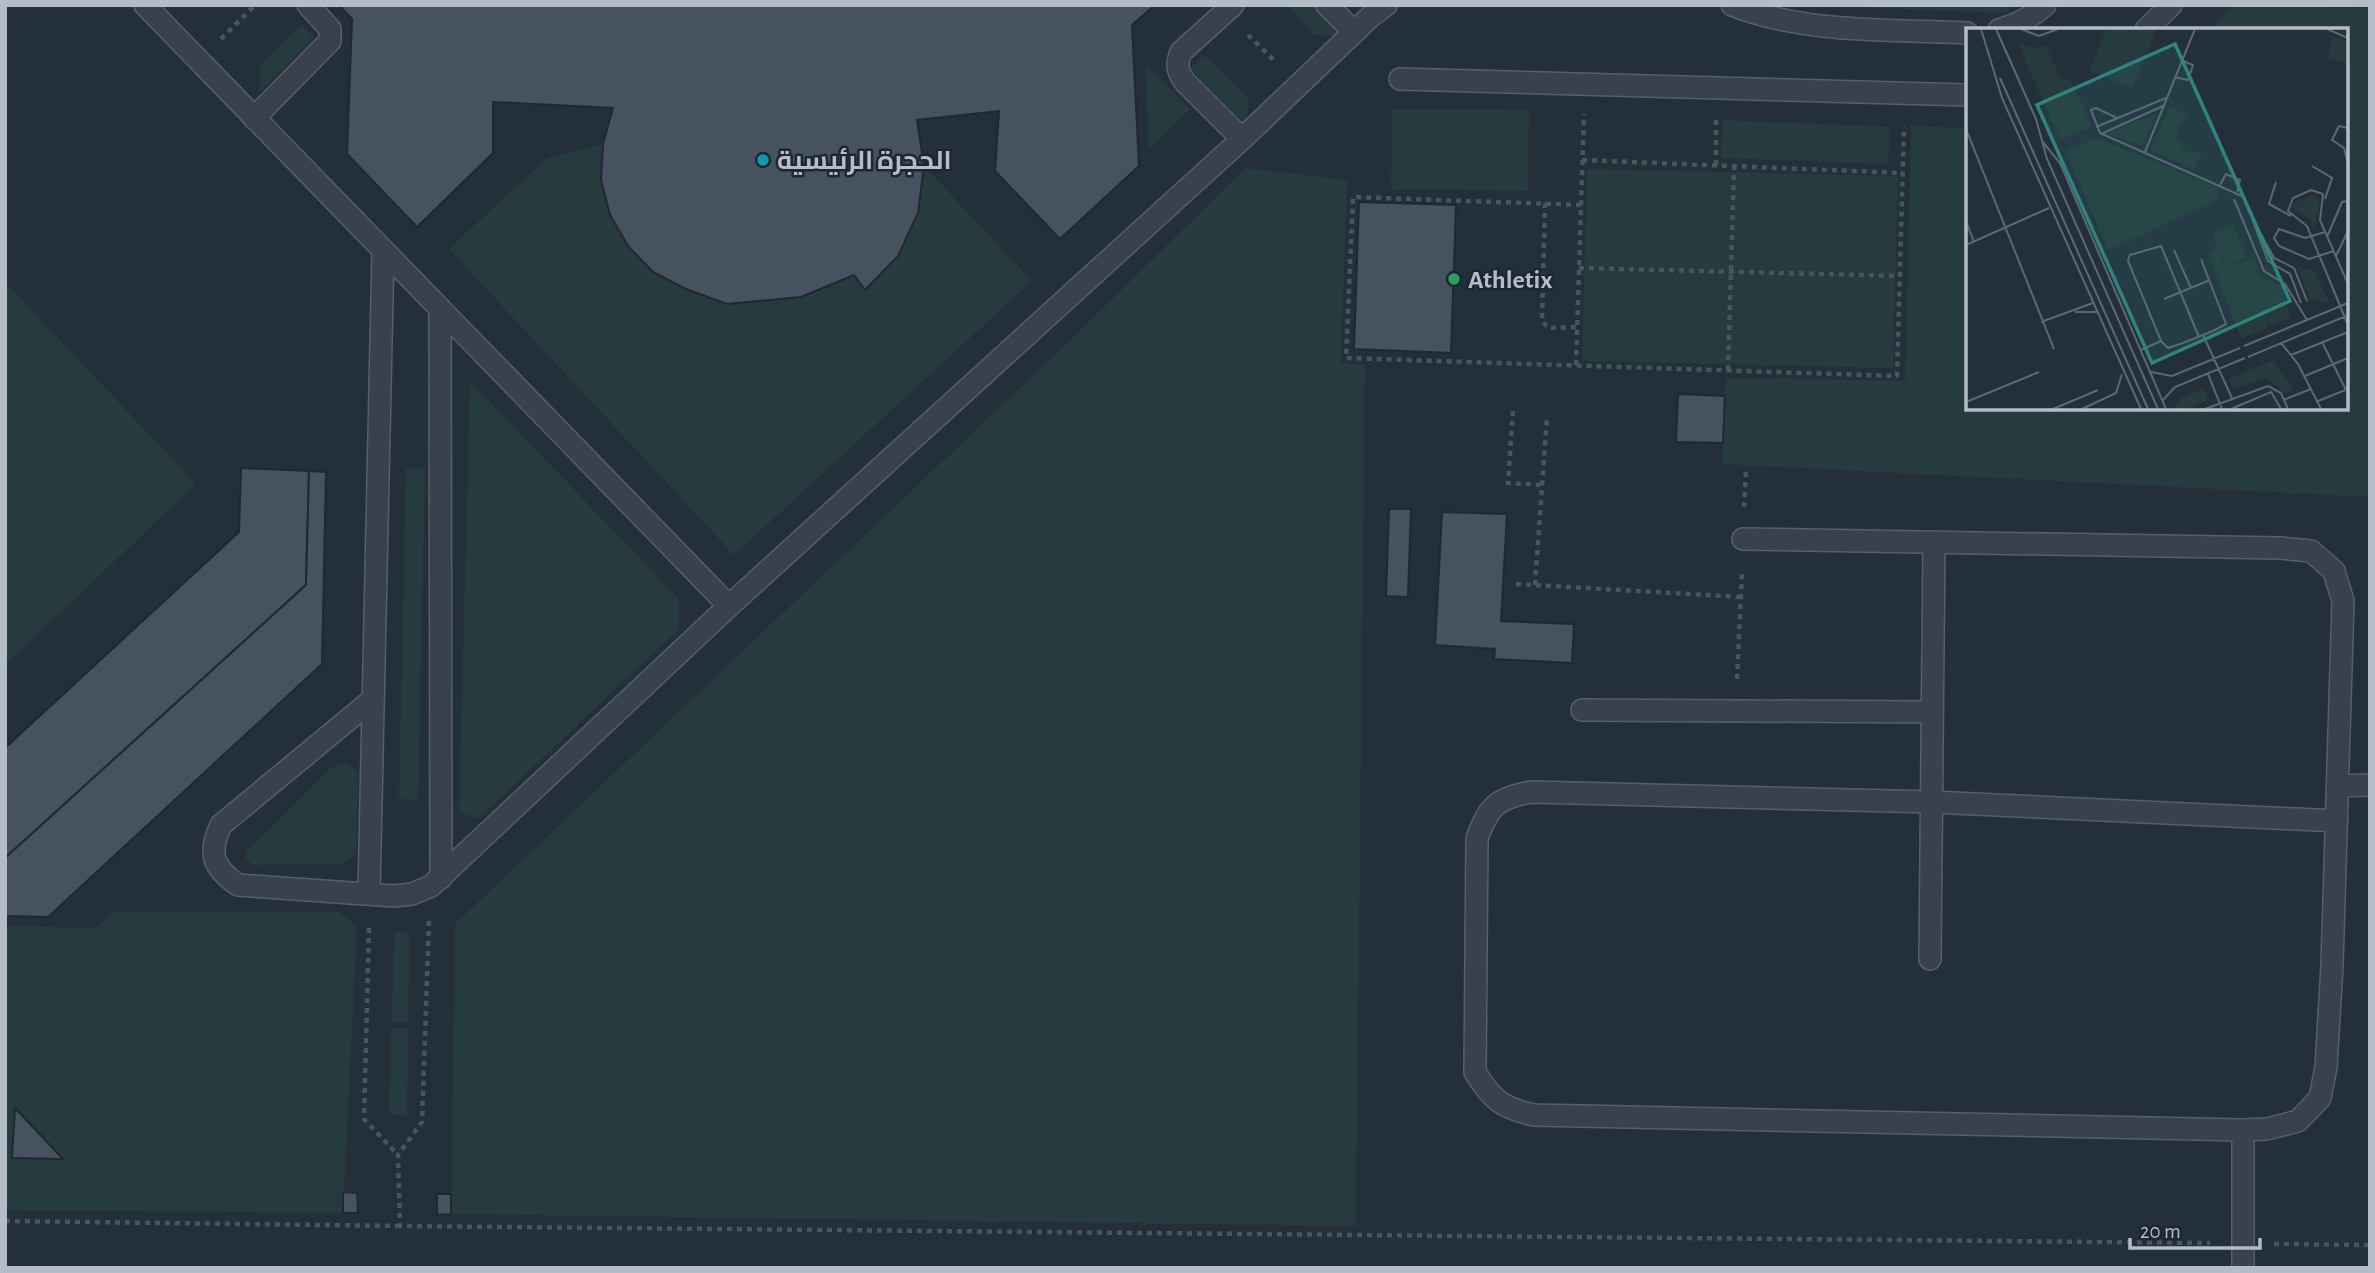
<svg xmlns="http://www.w3.org/2000/svg" width="2375" height="1273" font-family="'Alegreya Sans',Cairo,sans-serif">
  <style>
    .green { fill: #263b3d; fill-rule: evenodd }
    .building { fill: #465260; stroke: #1f2833; stroke-width: 2 }
    .lines { fill: none; stroke-linecap: round; stroke-linejoin: round }
    .service-casing { stroke: #565f6a; stroke-width: 24 }
    .path { stroke: #44585a; stroke-width: 4.5; stroke-dasharray: 5 5; stroke-linecap: butt }
    .service { stroke: #38414d; stroke-width: 21 }
    .culture-dot { fill: #0f9aa8; stroke: #1d2631; stroke-width: 2.5 }
    .leisure-dot { fill: #2e9e5b; stroke: #1d2631; stroke-width: 2.5 }
    .labels { text-anchor: middle; stroke-width: 5; stroke-linejoin: round; paint-order: stroke }
    .poi-label { font-size: 26px; font-weight: bold; fill: #b4bcc8; stroke: #1d2631; text-anchor: start }
    .inset-road { fill: none; stroke: #5e6774; stroke-width: 2 }
    .view { fill: #308480; fill-opacity: 0.15; stroke: #308480; stroke-width: 3.5 }
    .inset-edge { fill: none; stroke: #b4bcc8; stroke-width: 3.5 }
  </style>
  <rect width="100%" height="100%" fill="#242f3c"/>
  <g class="green">
    <polygon points="1287,5 1313,5 1340,36 1315,35"/>
    <polygon points="1805,5 2013,5 2005,13"/>
    <polygon points="2234,5 2370,8 2370,497 1722,464 1726,378 1905,381 1911,126 1967,128 1967,408 2345,408 2345,30 2209,30"/>
    <polygon points="301,25 314,37 259,93 260,66"/>
    <polygon points="1205,55 1248,98 1247,125 1190,68"/>
    <polygon points="1145,64 1190,109 1149,150"/>
    <polygon points="1392,109 1529,110 1528,191 1391,189"/>
    <polygon points="1722,120 1890,127 1888,164 1721,158"/>
    <polygon points="603,144 601,180 610,215 628,246 654,272 727,304 801,297 854,275 866,290 898,256 918,213 924,166 1032,281 734,555 449,249 547,158"/>
    <polygon points="1245,168 1347,180 1341,363 1365,365 1356,1226 451,1214 455,924 1081,330"/>
    <polygon points="1587,169 1898,176 1893,368 1582,361"/>
    <polygon points="5,282 196,484 5,665"/>
    <polygon points="470,381 679,599 679,629 478,819 459,812"/>
    <polygon points="406,468 425,469 418,800 399,799"/>
    <polygon points="346,763 353,767 358,773 357,846 352,858 341,864 254,865 245,859 247,851 331,768 338,764"/>
    <path d="M 114,912 L 340,912 L 357,927 L 343,1213 L 5,1210 L 5,926 L 95,928 ZM 15,1109 L 62,1158 L 62,1159 L 12,1158 Z"/>
    <polygon points="394,932 410,933 408,1021 392,1021"/>
    <polygon points="391,1028 408,1028 407,1116 389,1114"/>
  </g>
  <g class="building">
    <polygon points="339,5 1155,5 1132,25 1139,166 1060,239 995,171 999,111 917,120 924,166 918,213 898,256 865,290 854,275 801,297 727,304 686,289 653,272 628,246 610,215 601,180 603,144 613,108 493,102 493,153 417,227 347,154 352,19"/>
    <polygon points="1359,202 1456,205 1451,353 1354,349"/>
    <polygon points="1678,394 1725,396 1723,443 1676,442"/>
    <polygon points="241,468 309,471 306,585 5,858 5,748 239,532"/>
    <polygon points="309,471 326,472 322,664 48,917 5,916 5,858 306,585"/>
    <polygon points="1389,509 1411,509 1408,597 1386,596"/>
    <polygon points="1442,512 1507,514 1501,621 1574,624 1572,663 1494,659 1495,649 1435,645"/>
    <polygon points="15,1108 63,1159 12,1158"/>
    <polygon points="343,1192 357,1193 358,1213 343,1213"/>
    <polygon points="437,1194 451,1194 451,1214 437,1215"/>
  </g>
  <g class="lines">
    <defs>
      <g id="service">
        <polyline points="145,5 729,606"/>
        <path d="M 1233,5 L 1181,52 C 1176,64 1177,71 1185,82 L 1242,139"/>
        <polyline points="1327,5 1354,32"/>
        <path d="M 1732,5 C 1806,34 1890,29 1967,33"/>
        <path d="M 1999,30 C 2017,24 2031,18 2045,5"/>
        <polyline points="2146,30 2171,5"/>
        <polyline points="1400,79 1967,95"/>
        <polyline points="254,118 330,41 330,29 308,5"/>
        <polyline points="440,309 441,878"/>
        <path d="M 1743,539 L 2280,548 L 2311,551 L 2334,571 L 2343,601 L 2332,966 L 2326,1067 L 2320,1098 L 2298,1121 L 2267,1129 L 2243,1130 L 1534,1115 C 1502,1108 1492,1100 1475,1072 L 1477,838 C 1490,805 1496,799 1531,792 L 1932,802 L 2337,821"/>
        <path d="M 372,700 L 221,825 C 208,853 212,867 238,885 L 394,896 L 412,894 L 431,886 L 729,606 L 1242,139 L 1370,17 L 1386,5"/>
        <polyline points="1582,710 1932,712"/>
        <polyline points="2338,786 2370,785"/>
        <polyline points="369,893 383,251"/>
        <polyline points="1930,959 1934,542"/>
        <polyline points="2243,1268 2243,1130"/>
      </g>
    </defs>
    <use href="#service" class="service-casing"/>
    <g class="path">
      <polyline points="1248,35 1277,63"/>
      <polyline points="221,39 255,5"/>
      <polyline points="1582,160 1903,173"/>
      <polyline points="1716,165 1716,118"/>
      <polyline points="1545,203 1542,321 1548,328 1577,327"/>
      <polyline points="1581,205 1353,197 1346,358 1897,376 1904,126"/>
      <polyline points="1579,268 1899,276"/>
      <polyline points="1576,365 1584,114"/>
      <polyline points="1728,370 1734,167"/>
      <polyline points="1513,411 1508,483 1542,485"/>
      <polyline points="1744,507 1746,469"/>
      <polyline points="1516,584 1741,597"/>
      <polyline points="1535,585 1547,417"/>
      <polyline points="1737,679 1742,572"/>
      <polyline points="429,921 422,1122 398,1155 400,1226 2210,1243"/>
      <polyline points="369,928 364,1119 398,1155"/>
      <polyline points="5,1221 400,1226"/>
      <polyline points="2274,1244 2370,1245"/>
    </g>
    <use href="#service" class="service"/>
  </g>
  <circle class="culture-dot" cx="763" cy="160" r="7"/>
  <circle class="leisure-dot" cx="1454" cy="279" r="7"/>
  <g class="labels">
    <g class="poi-label">
      <text x="777" y="169">الحجرة الرئيسية</text>
      <text x="1468" y="288">Athletix</text>
    </g>
  </g>
  <g transform="translate(1966 28)">
    <rect width="382" height="382" fill="#242f3c"/>
    <path d="M 140,1 L 191,1 L 166,60 L 123,43 ZM 366,8 L 381,14 L 381,35 L 362,30 ZM 52,15 L 70,21 L 80,17 L 93,48 L 106,54 L 126,99 L 94,112 ZM 204,77 L 222,88 L 213,96 L 211,109 L 220,124 L 236,124 L 228,141 L 184,122 ZM 190,85 L 177,118 L 143,107 L 143,105 ZM 131,110 L 251,159 L 254,171 L 142,222 L 99,123 ZM 347,167 L 354,174 L 348,201 L 343,191 L 326,180 L 328,175 ZM 267,196 L 281,230 L 260,239 L 246,205 ZM 251,221 L 260,240 L 288,229 L 296,250 L 316,258 L 324,290 L 305,298 L 302,293 L 301,300 L 275,311 L 242,225 ZM 331,237 L 349,244 L 364,275 L 344,271 ZM 308,332 L 327,362 L 320,366 L 300,350 L 267,361 L 262,351 ZM 238,360 L 242,372 L 222,381 L 207,381 L 215,370 Z" fill="#263b3d"/>
    <path class="inset-road" d="M 15,1 L 36,70 L 175,381M 30,1 L 70,91 L 81,131 L 192,381M 55,1 L 73,8 L 92,1M 361,1 L 382,10M 208,49 L 222,52 L 227,37 L 215,32M 34,50 L 182,381M 151,90 L 130,80 L 125,82 L 134,105 L 278,169 L 302,233 L 324,246 L 335,275M 130,99 L 200,70M 382,100 L 373,98 L 366,112 L 378,120 L 382,135M 0,101 L 88,321M 135,106 L 197,78M 76,113 L 94,135 L 200,381M 179,124 L 229,1M 346,138 L 366,150 L 359,171M 310,154 L 303,176 L 325,188M 254,157 L 260,146 L 274,152 L 271,164M 268,171 L 298,243 L 319,256 L 341,292M 0,193 L 8,214M 292,201 L 308,230 L 328,240 L 341,273M 359,204 L 339,210 L 313,201 L 308,210 L 313,218 L 343,231 L 368,223M 361,209 L 376,174 L 382,173M 0,217 L 83,180M 208,222 L 225,260M 370,228 L 382,203M 382,256 L 354,192 L 357,166 L 345,162 L 327,170 L 322,183 L 341,198 L 382,297M 198,271 L 244,252M 109,284 L 131,284M 75,294 L 127,275M 237,307 L 266,370M 233,309 L 195,218 L 164,227 L 162,233 L 195,313 L 202,320 L 217,315 L 247,303 L 260,296 L 235,231M 356,314 L 380,362M 315,315 L 332,336 L 355,381M 278,318 L 382,275M 175,322 L 195,313M 325,327 L 382,304M 282,329 L 380,288M 185,344 L 206,348 L 274,320M 242,346 L 256,381M 339,348 L 382,330M 197,372 L 209,359 L 279,330M 317,372 L 345,361M 352,373 L 382,361M 0,374 L 73,344M 87,381 L 132,362M 116,381 L 150,365 L 156,346M 239,381 L 302,358 L 315,365 L 322,381M 265,381 L 305,364 L 315,381"/>
    <path class="view" d="M 209,16 L 324,273 L 186,335 L 71,77 Z"/>
    <rect width="382" height="382" class="inset-edge"/>
  </g>
  <rect width="2375" height="1273" fill="none" stroke="#b4bcc8" stroke-width="14"/>
  <path d="M2130 1238v10h130v-10" fill="none" stroke="#b4bcc8" stroke-width="3.5"/>
  <text x="2140" y="1238" font-size="21" fill="#b4bcc8" stroke="#1d2631" stroke-width="5" paint-order="stroke">20 m</text>
</svg>
